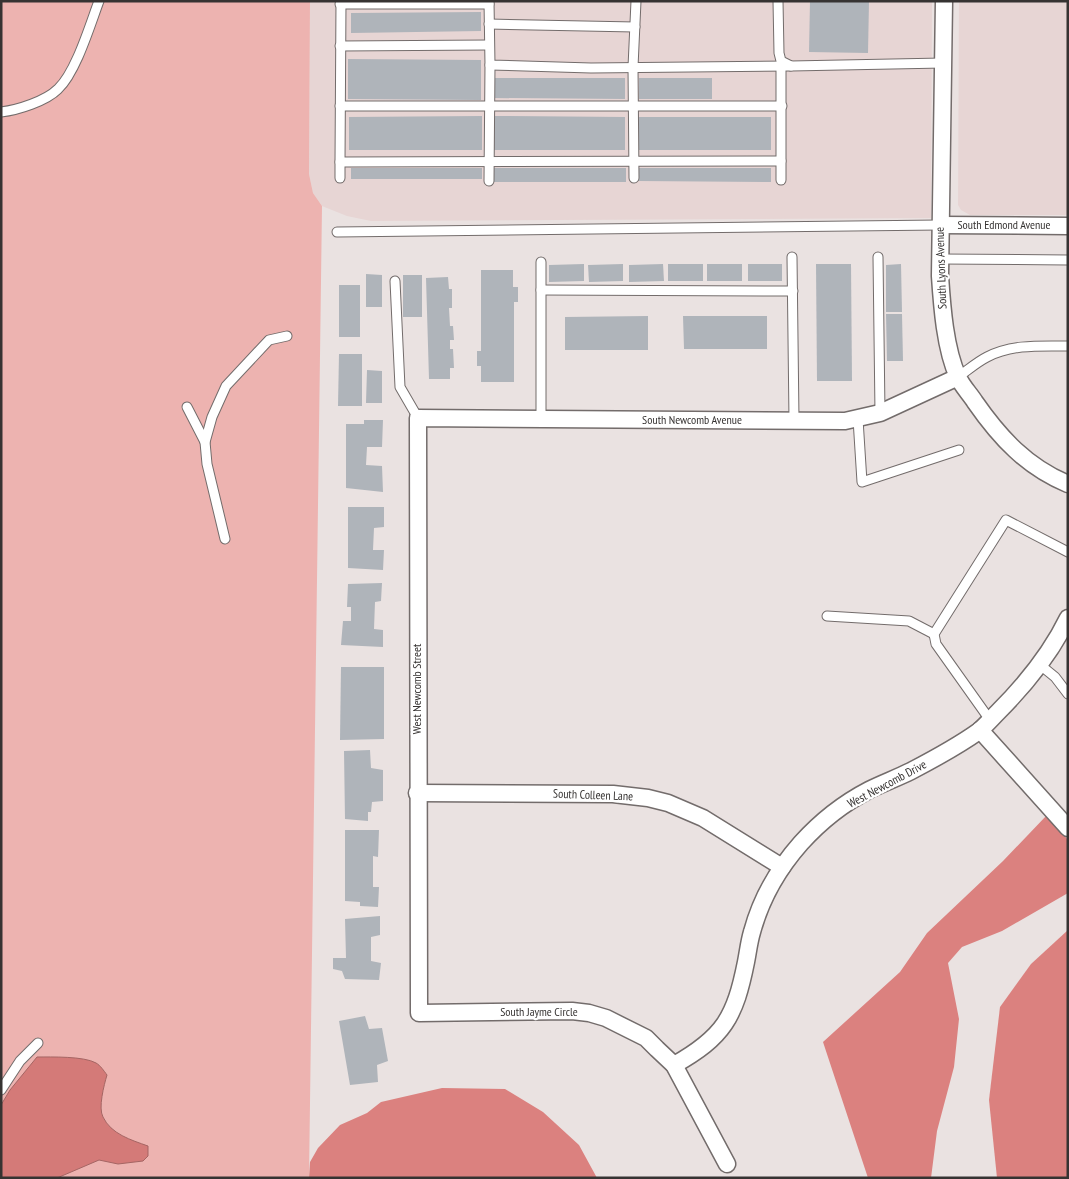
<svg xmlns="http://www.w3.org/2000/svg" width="1069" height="1179" font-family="'PT Sans Narrow',sans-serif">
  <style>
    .built { fill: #e7d5d4 }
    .green { fill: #edb3b0 }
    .forest { fill: #db817f }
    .water { fill: #d47a78; stroke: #a56563 }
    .building { fill: #afb4ba }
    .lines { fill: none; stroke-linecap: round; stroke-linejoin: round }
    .lane-casing { stroke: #736c6b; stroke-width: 11 }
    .street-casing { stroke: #736c6b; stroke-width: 19 }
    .lane { stroke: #fff; stroke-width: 9 }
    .street { stroke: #fff; stroke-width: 16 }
    .labels { text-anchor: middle; stroke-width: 4.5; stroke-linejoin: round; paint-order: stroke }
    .street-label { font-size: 12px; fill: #363332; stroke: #fff }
  </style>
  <rect width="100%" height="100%" fill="#eae2e1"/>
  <g class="built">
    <polygon points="310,1 932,1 931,218 371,221 347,216 322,206 313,193 309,174"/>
    <polygon points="959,1 1068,1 1068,215 970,215 961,210 958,205"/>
  </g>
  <polygon class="green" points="1,1 310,1 309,174 313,193 322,206 309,1178 1,1178"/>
  <g class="forest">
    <polygon points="1047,815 1068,840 1068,893 1002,931 962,947 948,963 959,1019 954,1067 937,1131 931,1178 868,1178 823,1042 900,972 927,933 1003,861"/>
    <polygon points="1068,930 1068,1178 997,1178 989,1100 1000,1007 1031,964"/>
    <polygon points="442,1088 505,1089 543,1112 579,1145 597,1178 309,1178 310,1162 318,1148 340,1125 367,1113 381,1102"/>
  </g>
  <path class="water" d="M 37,1057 C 51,1057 84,1056 96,1063 C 100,1065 104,1071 107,1075 C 104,1085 98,1108 103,1117 C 111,1134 131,1140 148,1146 L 148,1156 L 143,1161 L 118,1164 L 99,1160 L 57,1178 L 1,1178 L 1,1105 L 10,1090 Z"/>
  <g class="building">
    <polygon points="810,1 869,1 868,53 809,52"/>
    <polygon points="481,12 481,31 351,33 351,13"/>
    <polygon points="348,59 481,60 481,100 348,99"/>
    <polygon points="493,78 625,78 625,99 493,98"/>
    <rect x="639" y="78" width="73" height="21"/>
    <polygon points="482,116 482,150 349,150 349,117"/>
    <polygon points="494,116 625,117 625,150 494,150"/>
    <rect x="639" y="117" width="132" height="33"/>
    <rect x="351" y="168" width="131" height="11"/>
    <rect x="493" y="168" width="133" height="14"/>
    <polygon points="638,168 771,168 771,182 638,181"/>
    <polygon points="584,264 584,281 549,282 549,265"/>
    <polygon points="623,264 623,281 589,282 588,265"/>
    <polygon points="663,264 664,281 629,282 629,265"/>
    <rect x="668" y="264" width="35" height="17"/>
    <rect x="707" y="264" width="35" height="17"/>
    <rect x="748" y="264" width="34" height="17"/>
    <polygon points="816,264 851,264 852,381 817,381"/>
    <polygon points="901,264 902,312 886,312 886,265"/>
    <polygon points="481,270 513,270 513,287 518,287 518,302 514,302 514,382 481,382 481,366 477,366 477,351 481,351"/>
    <polygon points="366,274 382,275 382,307 366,307"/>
    <rect x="403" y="275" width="19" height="42"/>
    <polygon points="448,277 449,289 452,289 452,308 449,308 450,326 453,326 454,340 450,340 450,349 453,349 454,368 450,368 450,379 429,379 426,278"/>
    <rect x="339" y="285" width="21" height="52"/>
    <polygon points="886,314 902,314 903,361 887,361"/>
    <polygon points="648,316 648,350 565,350 565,317"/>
    <polygon points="683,316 767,316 767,349 684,349"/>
    <polygon points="339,354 362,354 362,406 338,406"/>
    <polygon points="367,370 382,371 382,403 366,403"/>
    <polygon points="364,420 383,420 382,447 367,447 366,465 382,466 383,492 346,488 346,424 364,424"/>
    <polygon points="348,507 384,507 384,527 374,528 373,550 384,550 383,570 348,568"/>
    <polygon points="382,583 381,601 375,602 374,629 383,630 383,647 341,645 343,621 351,621 351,607 347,607 348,584"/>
    <polygon points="341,667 384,667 384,739 340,740"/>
    <polygon points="370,750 371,768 383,770 383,801 372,802 371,812 368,812 368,821 345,819 344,751"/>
    <polygon points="345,830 379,830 378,857 373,856 373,887 379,887 378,907 360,906 360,902 345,901"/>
    <polygon points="380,916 380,935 371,937 371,961 381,963 379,980 345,979 342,971 333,969 333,958 346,958 345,919"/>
    <polygon points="365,1016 369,1029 382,1028 388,1061 377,1065 378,1082 350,1085 339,1021"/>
  </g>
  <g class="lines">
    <defs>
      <g id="lane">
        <polyline points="341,1 340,162 781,161 781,66"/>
        <polyline points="489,1 490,65 591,68 791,66"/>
        <polyline points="778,1 779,53 781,61 791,66 943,63"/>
        <polyline points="340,4 489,4"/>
        <polyline points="489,24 635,27"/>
        <polyline points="340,46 489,45"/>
        <polyline points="340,106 782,106"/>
        <path d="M 1,112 C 18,110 46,101 58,89 C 76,72 90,25 99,1"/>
        <polyline points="340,162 340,178"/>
        <polyline points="634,178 633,67 636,1"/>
        <polyline points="781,180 781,161"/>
        <polyline points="489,181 490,65"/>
        <polyline points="337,232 940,225"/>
        <polyline points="792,257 794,420"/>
        <polyline points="878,257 880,413"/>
        <polyline points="940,259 1068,260"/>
        <polyline points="395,281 400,387 418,418"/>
        <polyline points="541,290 793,291"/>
        <path d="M 958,377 C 968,370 977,362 987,357 C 1012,344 1040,346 1068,346"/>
        <polyline points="187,407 205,442"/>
        <polyline points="541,419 541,262"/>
        <polyline points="858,419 862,482 959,450"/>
        <polyline points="225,539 207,464 205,442 212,417 226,386 269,340 287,336"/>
        <polyline points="827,616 909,621 934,634"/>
        <polyline points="1039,664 1055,677 1068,694"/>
        <polyline points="990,720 936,644 934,634 1006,520 1068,552"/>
        <polyline points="1,1090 20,1061 38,1043"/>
      </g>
      <g id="street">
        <path d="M 944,1 L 940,276 C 942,306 945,349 958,377 C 962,386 970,394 975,402 C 1000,438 1027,467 1068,484"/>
        <polyline points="940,225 1068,226"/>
        <polyline points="980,730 1068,828"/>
        <polyline points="417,793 613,794 648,798 668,803 703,818 782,867"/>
        <path d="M 674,1065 C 724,1037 735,1017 746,962 C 748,952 749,942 752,932 C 761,899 778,869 801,843 C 820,822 844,803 869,790 C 883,783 897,778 911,771 C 934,759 958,746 979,731 C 986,725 992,718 998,712 C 1025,685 1051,653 1068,618"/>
        <polyline points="727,1164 674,1065 657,1049 646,1038 606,1018 589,1013 572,1011 419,1013 418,418 845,421 880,413 958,377"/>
      </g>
    </defs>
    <use href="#lane" class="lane-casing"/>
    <use href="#street" class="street-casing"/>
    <use href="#lane" class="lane"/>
    <use href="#street" class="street"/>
  </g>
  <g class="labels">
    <g class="street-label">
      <text x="1004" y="229">South Edmond Avenue</text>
      <text transform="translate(941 268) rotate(-92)" y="4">South Lyons Avenue</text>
      <text x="692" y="424">South Newcomb Avenue</text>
      <text transform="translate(417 689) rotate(-90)" y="4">West Newcomb Street</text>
      <text transform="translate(887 784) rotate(-28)" y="4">West Newcomb Drive</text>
      <text transform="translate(593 795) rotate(2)" y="4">South Colleen Lane</text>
      <text x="539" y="1016">South Jayme Circle</text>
    </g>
  </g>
  <rect width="1069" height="1179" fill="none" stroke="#363332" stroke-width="5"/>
</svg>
